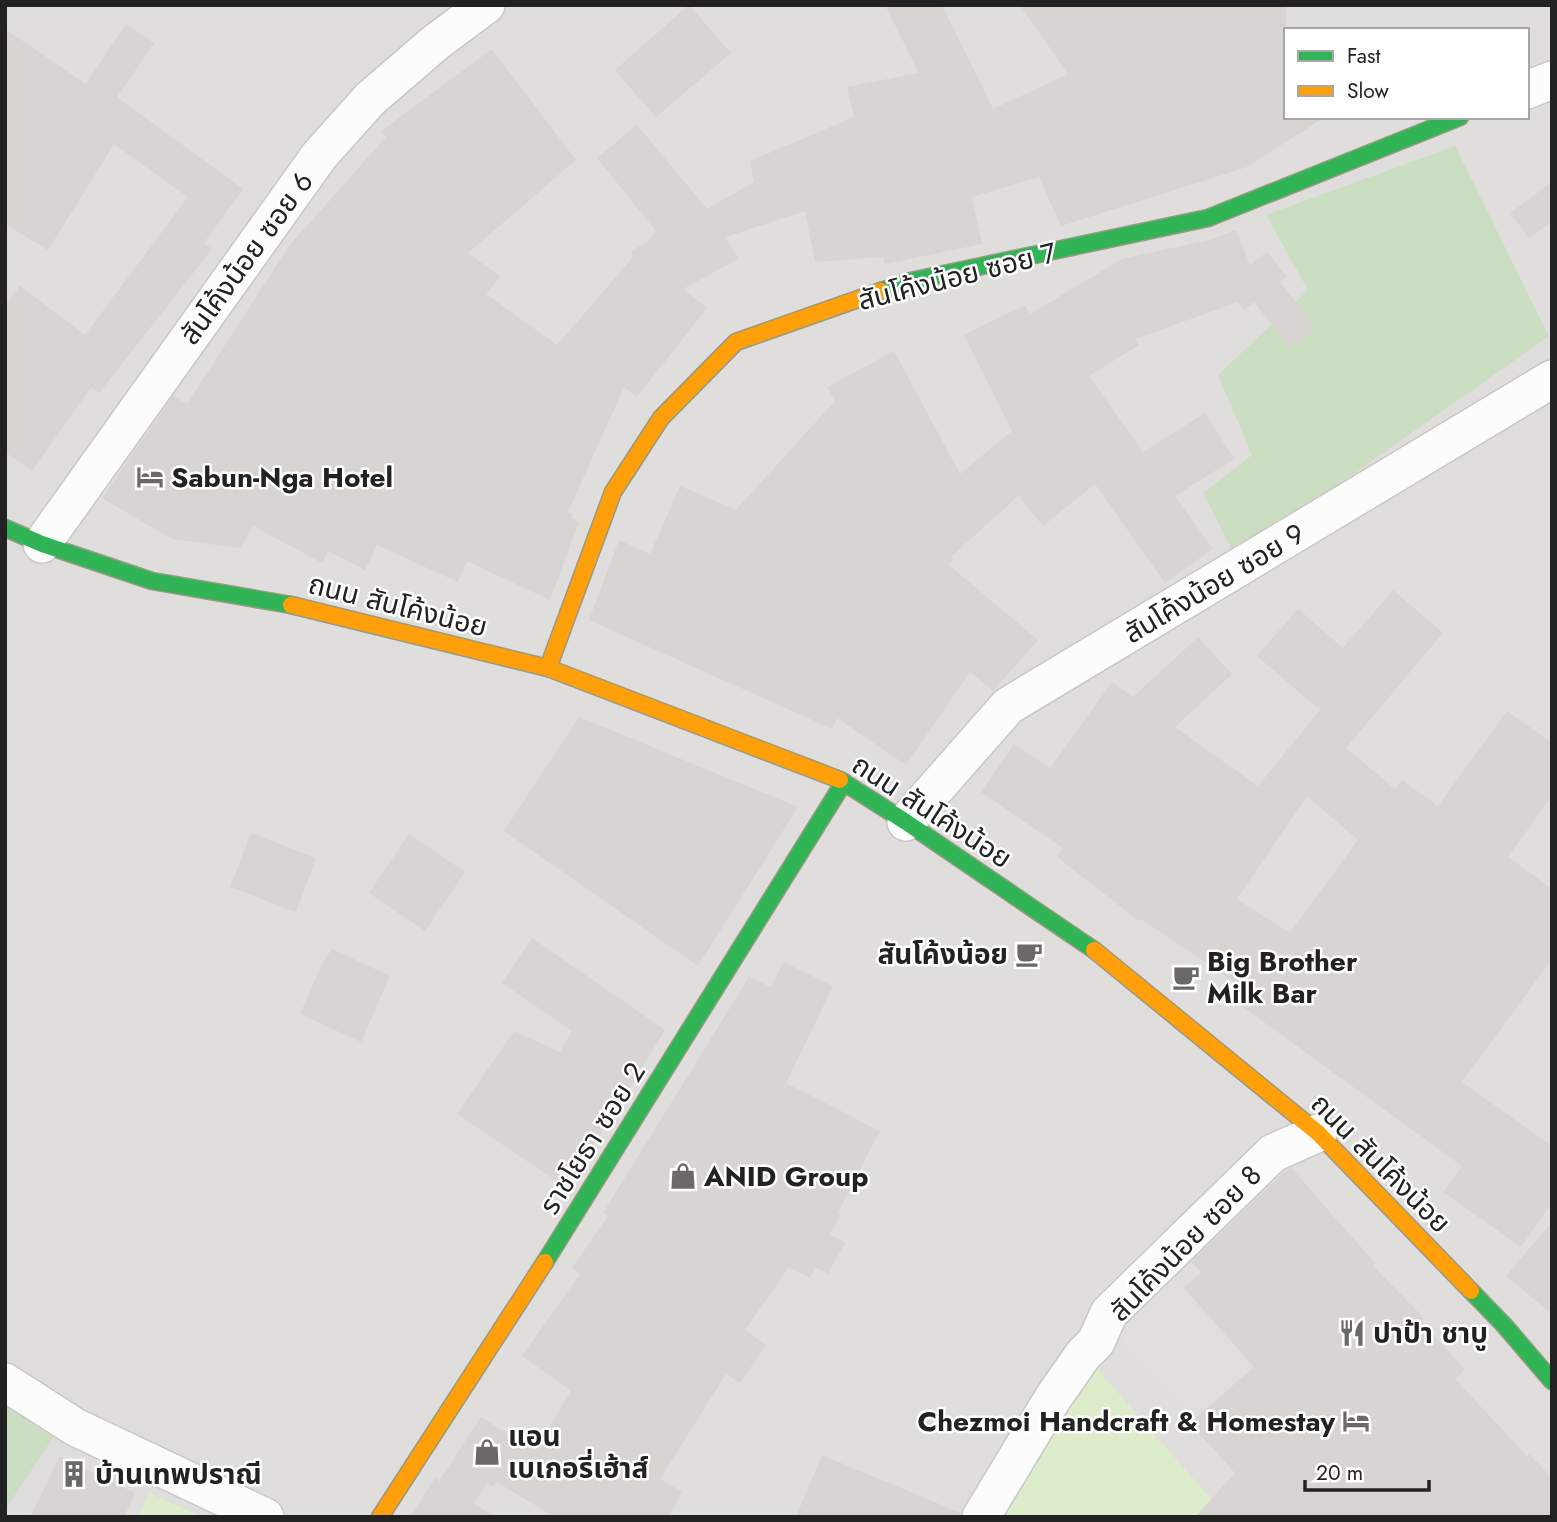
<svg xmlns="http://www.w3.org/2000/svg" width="1557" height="1522" font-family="Jost,'Noto Sans Thai',sans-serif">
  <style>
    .residential { fill: #dfdedc; fill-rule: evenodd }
    .grass { fill: #ddeccb }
    .forest { fill: #cbdec1 }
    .parking { fill: #e0dfde }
    .building { fill: #d7d4d2; fill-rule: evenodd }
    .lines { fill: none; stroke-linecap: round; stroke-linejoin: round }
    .street-casing { stroke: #c9c8c7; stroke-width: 40 }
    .fast-casing { stroke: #999a82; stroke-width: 19 }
    .slow-casing { stroke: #999a82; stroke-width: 19 }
    .street { stroke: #fdfcfc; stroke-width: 37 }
    .fast { stroke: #30b455; stroke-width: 16 }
    .slow { stroke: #ff9f0a; stroke-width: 16 }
    .labels { text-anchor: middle; stroke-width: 5; stroke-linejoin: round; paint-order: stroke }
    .street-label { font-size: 28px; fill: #222; stroke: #fff }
    .poi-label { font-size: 28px; font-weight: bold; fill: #222; stroke: #fff; text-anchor: start }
  </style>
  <rect width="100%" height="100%" fill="#f0eeeb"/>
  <path class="residential" d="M 5,5 L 1552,5 L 1552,1517 L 5,1517 ZM 1286,30 L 1527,30 L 1527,117 L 1286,117 Z"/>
  <g class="grass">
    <polygon points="1092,1363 1227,1517 995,1517"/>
    <polygon points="149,1493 202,1517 138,1517"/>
  </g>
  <g class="forest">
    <polygon points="1455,146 1549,336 1236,557 1203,493 1252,455 1218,375 1308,290 1266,215"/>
    <polygon points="5,1404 53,1438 5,1510"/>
  </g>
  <polygon class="parking" points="1163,1270 1248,1366 1193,1415 1115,1332"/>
  <g class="building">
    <polygon points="689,5 731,53 656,117 615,70"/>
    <polygon points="885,5 942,5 993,109 1068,74 1020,5 1286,5 1286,117 1325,117 1247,167 1061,226 1039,177 972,197 982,244 885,264 883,257 815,262 805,211 726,237 738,259 683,289 707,308 637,397 624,387 568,512 573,514 571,518 579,522 550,600 467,561 458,582 377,545 365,570 328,551 322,563 253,526 240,548 172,539 102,498 173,396 187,404 289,246 386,137 380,132 492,49 576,160 468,253 500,276 486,294 557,345 633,257 631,251 646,243 656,231 597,158 637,125 707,209 754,182 750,161 854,117 847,87 919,73"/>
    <polygon points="126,24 154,43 117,97 243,189 204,243 212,249 99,393 91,387 32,471 5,452 5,305 20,286 85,335 188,197 114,144 48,250 5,224 5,29 86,84"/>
    <polygon points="1552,182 1552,221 1529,238 1510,213"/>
    <polygon points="1236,230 1250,265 1267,252 1287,277 1280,282 1316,328 1290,348 1254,302 1244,310 1238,302 1135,339 1139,345 1089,376 1143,452 1205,413 1234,459 1175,496 1213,549 1165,583 1095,484 1043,526 1018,496 951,557 954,560 949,565 1038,640 993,691 970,672 906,765 837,718 832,729 589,620 619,540 650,554 680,486 736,510 835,401 827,387 894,351 960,474 1012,431 964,335 1025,305 1030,314 1122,259 1213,239"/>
    <path d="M 1393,590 L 1443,633 L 1346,748 L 1395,789 L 1402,780 L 1438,806 L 1507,711 L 1552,743 L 1552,796 L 1508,857 L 1552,889 L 1552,959 L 1462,1082 L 1552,1146 L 1552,1203 L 1521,1247 L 1443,1192 L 1462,1166 L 1239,1004 L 1248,991 L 1141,919 L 1139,921 L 1057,857 L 1063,848 L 981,792 L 1014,744 L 1050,768 L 1112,682 L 1133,697 L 1198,637 L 1232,674 L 1175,727 L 1258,786 L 1320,710 L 1257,656 L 1298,609 L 1343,648 ZM 1307,796 L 1358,840 L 1290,933 L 1237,899 Z"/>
    <polygon points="579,717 798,807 698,966 504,831"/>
    <polygon points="251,833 316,858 296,912 230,887"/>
    <polygon points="409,834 465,872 425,931 369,893"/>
    <polygon points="532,938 665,1030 567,1188 457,1114 514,1031 560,1052 572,1031 502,983"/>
    <polygon points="332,949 390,976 361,1042 300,1014 323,962"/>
    <polygon points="783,962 833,986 786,1083 880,1131 838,1212 841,1214 830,1235 845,1242 828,1274 815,1267 810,1278 789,1267 745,1330 766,1345 740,1383 726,1374 660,1479 682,1492 669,1517 555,1517 496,1482 493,1487 487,1483 474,1503 495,1517 410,1517 435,1478 439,1481 481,1417 535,1451 571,1391 522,1356 580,1274 572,1268 608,1216 603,1213 749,977 771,987"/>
    <polygon points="1291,1168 1376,1264 1373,1266 1424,1318 1421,1321 1465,1370 1455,1379 1527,1456 1529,1454 1552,1478 1552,1517 1195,1517 1235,1473 1190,1423 1254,1367 1184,1288 1201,1272 1191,1262 1285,1171"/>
    <polygon points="1552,1222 1552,1314 1506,1276"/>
    <polygon points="822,1455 961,1513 960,1517 796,1517"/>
    <polygon points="60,1456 135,1493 124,1517 30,1517"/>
  </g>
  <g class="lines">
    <defs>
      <g id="street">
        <polyline points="1527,90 1552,80"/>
        <polyline points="42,544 319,156 370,99 435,43 486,5"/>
        <polyline points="906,822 1008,706 1552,379"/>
        <polyline points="5,1382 75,1427 265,1517"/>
        <polyline points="981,1517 1053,1398 1083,1355 1096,1342 1109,1313 1273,1153 1318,1133"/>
      </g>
      <g id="fast">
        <polyline points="881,291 911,281 1208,218 1460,117"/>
        <polyline points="5,528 42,544 152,581 291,605"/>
        <polyline points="840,780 906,822 1094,950"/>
        <polyline points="545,1262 844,782"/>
        <polyline points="1471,1291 1504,1325 1552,1381"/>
      </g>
      <g id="slow">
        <polyline points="291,605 548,668 840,780"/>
        <polyline points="548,668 613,492 661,418 736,342 881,291"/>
        <polyline points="1094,950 1318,1133 1471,1291"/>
        <polyline points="380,1517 545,1262"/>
      </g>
    </defs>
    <use href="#street" class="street-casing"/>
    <use href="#fast" class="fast-casing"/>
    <use href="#slow" class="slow-casing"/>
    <use href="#street" class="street"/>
    <use href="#fast" class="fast"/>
    <use href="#slow" class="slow"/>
  </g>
  <defs>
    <symbol id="hotel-bare" viewBox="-9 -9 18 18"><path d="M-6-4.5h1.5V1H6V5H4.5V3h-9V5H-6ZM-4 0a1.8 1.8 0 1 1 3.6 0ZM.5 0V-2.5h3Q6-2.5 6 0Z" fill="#6a6968" stroke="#fff" stroke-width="2.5" paint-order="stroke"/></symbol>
    <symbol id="cafe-bare" viewBox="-9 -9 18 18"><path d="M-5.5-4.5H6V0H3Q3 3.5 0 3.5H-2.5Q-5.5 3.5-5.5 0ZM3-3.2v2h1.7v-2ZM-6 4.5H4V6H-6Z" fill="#6a6968" stroke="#fff" stroke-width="2.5" paint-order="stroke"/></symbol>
    <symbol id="shop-bare" viewBox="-9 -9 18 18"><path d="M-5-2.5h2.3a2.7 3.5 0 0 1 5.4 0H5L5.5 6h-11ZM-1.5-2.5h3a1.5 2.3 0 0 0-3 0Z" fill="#6a6968" stroke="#fff" stroke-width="2.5" paint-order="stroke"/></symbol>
    <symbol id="restaurant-bare" viewBox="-9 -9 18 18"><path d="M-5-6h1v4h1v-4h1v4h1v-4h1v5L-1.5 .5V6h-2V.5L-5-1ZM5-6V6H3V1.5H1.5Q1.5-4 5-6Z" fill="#6a6968" stroke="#fff" stroke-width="2.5" paint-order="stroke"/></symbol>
    <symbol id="building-bare" viewBox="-9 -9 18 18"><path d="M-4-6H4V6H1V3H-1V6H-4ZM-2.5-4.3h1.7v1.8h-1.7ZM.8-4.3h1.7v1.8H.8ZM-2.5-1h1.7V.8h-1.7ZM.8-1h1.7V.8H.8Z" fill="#6a6968" stroke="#fff" stroke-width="2.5" paint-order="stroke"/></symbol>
  </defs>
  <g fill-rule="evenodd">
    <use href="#hotel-bare" x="131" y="458" width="38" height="38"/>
    <use href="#cafe-bare" x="1010" y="935" width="38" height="38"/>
    <use href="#cafe-bare" x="1167" y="958" width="38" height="38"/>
    <use href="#shop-bare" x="664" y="1157" width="38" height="38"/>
    <use href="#restaurant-bare" x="1333" y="1314" width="38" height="38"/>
    <use href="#hotel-bare" x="1337" y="1402" width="38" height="38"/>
    <use href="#shop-bare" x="468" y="1433" width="38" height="38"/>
    <use href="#building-bare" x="55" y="1455" width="38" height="38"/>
  </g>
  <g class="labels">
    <g class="street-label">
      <text transform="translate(246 258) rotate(-54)" y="10">สันโค้งน้อย ซอย 6</text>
      <text transform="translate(957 276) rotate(-14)" y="10">สันโค้งน้อย ซอย 7</text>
      <text transform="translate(1214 583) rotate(-31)" y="10">สันโค้งน้อย ซอย 9</text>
      <text transform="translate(398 605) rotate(14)" y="10">ถนน สันโค้งน้อย</text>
      <text transform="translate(932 811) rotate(33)" y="10">ถนน สันโค้งน้อย</text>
      <text transform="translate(592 1138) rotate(-58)" y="10">ราชโยธา ซอย 2</text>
      <text transform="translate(1381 1163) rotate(45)" y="10">ถนน สันโค้งน้อย</text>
      <text transform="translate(1185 1243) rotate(-46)" y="10">สันโค้งน้อย ซอย 8</text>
    </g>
    <g class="poi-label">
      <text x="171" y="487">Sabun-Nga Hotel</text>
      <text x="1008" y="964" text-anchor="end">สันโค้งน้อย</text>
      <text x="1207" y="971">Big Brother<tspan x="1207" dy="32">Milk Bar</tspan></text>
      <text x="704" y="1186">ANID Group</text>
      <text x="1373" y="1343">ปาป้า ชาบู</text>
      <text x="1335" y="1431" text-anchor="end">Chezmoi Handcraft &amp; Homestay</text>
      <text x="508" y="1446">แอน<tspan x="508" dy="32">เบเกอรี่เฮ้าส์</tspan></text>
      <text x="95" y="1484">บ้านเทพปราณี</text>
    </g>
  </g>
  <rect width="1557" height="1522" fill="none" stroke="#222222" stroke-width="14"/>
  <rect x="1284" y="28" width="245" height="91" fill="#ffffff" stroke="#a7a7a7" stroke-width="2"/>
  <rect x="1298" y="51" width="35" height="10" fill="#30b455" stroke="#a7a7a7" stroke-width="2"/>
  <text x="1347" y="63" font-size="21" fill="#222222">Fast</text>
  <rect x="1298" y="86" width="35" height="10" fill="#ff9f0a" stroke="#a7a7a7" stroke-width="2"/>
  <text x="1347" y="98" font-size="21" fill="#222222">Slow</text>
  <path d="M1305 1480v10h124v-10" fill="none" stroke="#222222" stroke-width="3.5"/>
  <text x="1316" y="1480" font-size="21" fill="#222222" stroke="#ffffff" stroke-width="5" paint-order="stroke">20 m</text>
</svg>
